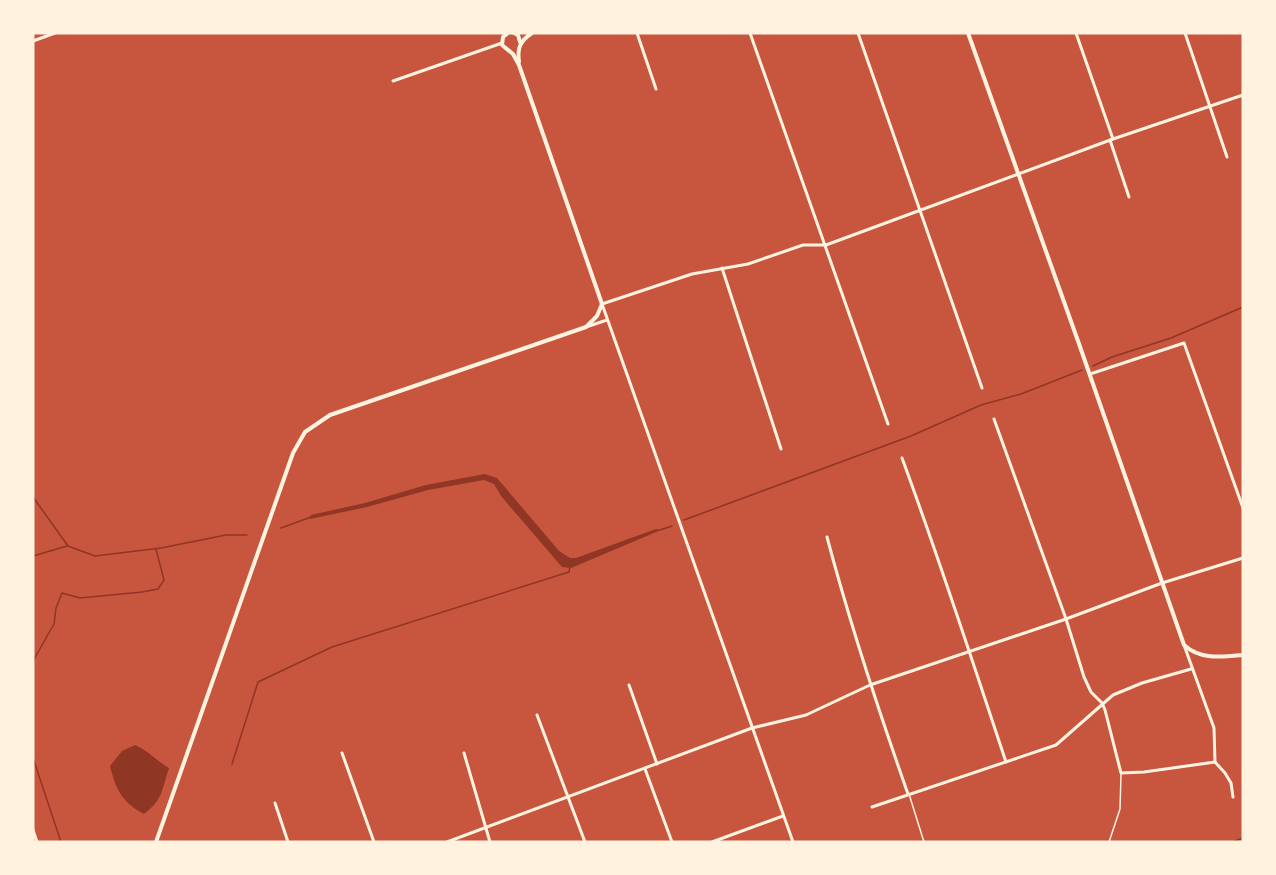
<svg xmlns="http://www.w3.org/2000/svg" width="1276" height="875" font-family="'PT Sans Narrow',sans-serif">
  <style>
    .water { fill: #8f3625 }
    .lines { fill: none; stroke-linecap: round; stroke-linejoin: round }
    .stream { stroke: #8f3625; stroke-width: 1.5 }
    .service { stroke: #fff3e0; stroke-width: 1.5 }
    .minor { stroke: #fff3e0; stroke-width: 3 }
    .tertiary { stroke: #fff3e0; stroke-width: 4 }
  </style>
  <rect width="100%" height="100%" fill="#c8553d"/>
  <g class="water">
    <polygon points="485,474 497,478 559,551 570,558 576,558 656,529 661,530 571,568 562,567 501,496 494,484 484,480 428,490 367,507 310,519 311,515 365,503 426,485"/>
    <path d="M 135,745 C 147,750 157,761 169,768 C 162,789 163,800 144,814 C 122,802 116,790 110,766 L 122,751 Z"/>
  </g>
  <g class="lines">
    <g class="stream">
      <polyline points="1093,366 1112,357 1171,338 1243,307"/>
      <polyline points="33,497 68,546 95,556 161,548 226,535 247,535"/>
      <polyline points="684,520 911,436 981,405 1021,394 1082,370"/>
      <polyline points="281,528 311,517"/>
      <polyline points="660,530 672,526"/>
      <polyline points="33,556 67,546"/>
      <polyline points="33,661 54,624 56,608 62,593 80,598 142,592 158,589 164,580 156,549"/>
      <polyline points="33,758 61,842"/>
      <polyline points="232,764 258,682 332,647 569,572 570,566"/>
      <polyline points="1232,842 1243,838"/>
    </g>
    <g class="service">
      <polyline points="909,794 924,842"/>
      <polyline points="1109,842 1120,809 1121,774"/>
    </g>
    <g class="minor">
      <polyline points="637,33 656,89"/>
      <polyline points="750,33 888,424"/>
      <polyline points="858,33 982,388"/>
      <polyline points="1076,33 1113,139"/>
      <polyline points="1185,33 1227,157"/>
      <polyline points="33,41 55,33"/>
      <polyline points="393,81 502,43"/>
      <polyline points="1110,140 1129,197"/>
      <polyline points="722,268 781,449"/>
      <polyline points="586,327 607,320"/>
      <polyline points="1090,374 1184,343 1243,508"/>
      <polyline points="994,419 1066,619 1084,677 1091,692 1102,703 1105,710 1121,773 1144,772 1215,762"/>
      <path d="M 902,458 C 939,558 972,660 1006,762"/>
      <path d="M 827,537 C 850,624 878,709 908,794"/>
      <polyline points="1184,645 1214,728 1215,762 1225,773 1231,783 1233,797"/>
      <polyline points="629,685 657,764"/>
      <polyline points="537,715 585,842"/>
      <polyline points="342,753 374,842"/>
      <polyline points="464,753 490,842"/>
      <polyline points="645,769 672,842"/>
      <polyline points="275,803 288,842"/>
      <polyline points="872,807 1056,745 1113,695 1142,683 1191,669"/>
      <polyline points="33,830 37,842"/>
      <polyline points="447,842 752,728 806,715 870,685 1066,619 1162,583 1243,558"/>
      <polyline points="712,842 783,816"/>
      <polyline points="793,842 602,304 692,274 748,264 803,245 826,245 1113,139 1243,95"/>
    </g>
    <g class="tertiary">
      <polyline points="514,33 518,35 520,42"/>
      <path d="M 968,33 L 1078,341 L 1184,645 C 1200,660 1222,657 1243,655"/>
      <path d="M 519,62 C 517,48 520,41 532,33"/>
      <polyline points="156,842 293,453 305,432 330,415 586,327 597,316 602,304 519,65 513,54 502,45 503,37 508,33"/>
    </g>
  </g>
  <rect width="1276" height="875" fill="none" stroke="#fff3e0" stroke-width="69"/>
</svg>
